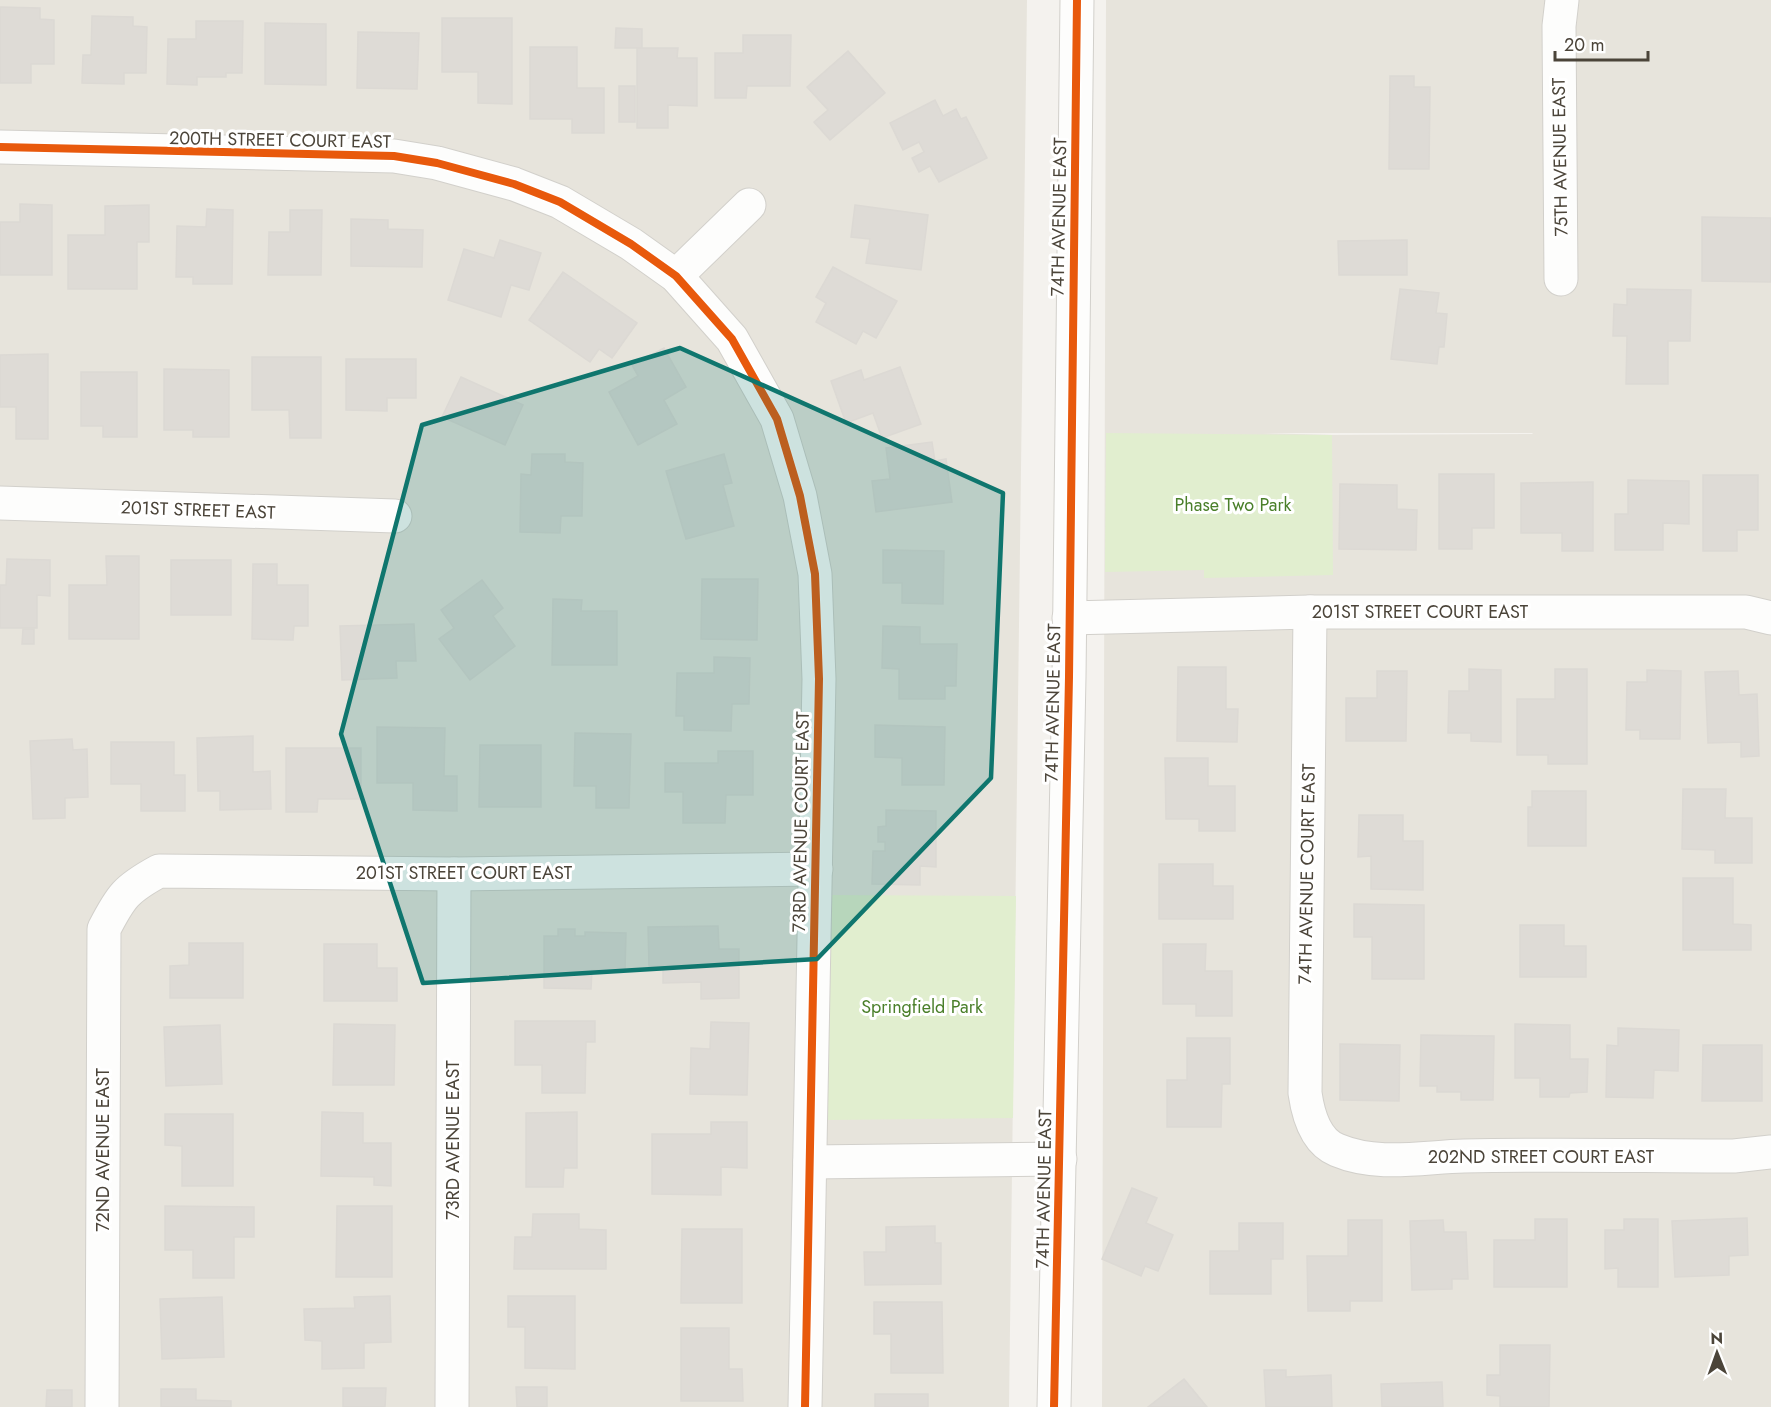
<svg xmlns="http://www.w3.org/2000/svg" width="1771" height="1407" font-family="Jost,sans-serif">
  <style>
    .residential { fill: #e7e4dc; fill-rule: evenodd }
    .green { fill: #e1eecf }
    .building { fill: #dedbd6; stroke: #dcd9d4; stroke-width: 1.5 }
    .lines { fill: none; stroke-linecap: round; stroke-linejoin: round }
    .minor-casing { stroke: #d2d0cb; stroke-width: 35 }
    .minor { stroke: #fdfdfc; stroke-width: 33 }
    .cycleway-casing { stroke: #fff; stroke-width: 11 }
    .cycleway { stroke: #e8590c; stroke-width: 8 }
    .marked { fill: #0f766e; fill-opacity: 0.2; stroke: #0f766e; stroke-width: 4.5; stroke-linejoin: round }
    .labels { text-anchor: middle; stroke-width: 6; stroke-linejoin: round; paint-order: stroke }
    .street-label { font-size: 18px; fill: #4b4439; stroke: #fff }
    .park-label { font-size: 18px; fill: #4a7f2a; stroke: #fff }
  </style>
  <rect width="100%" height="100%" fill="#f4f2ee"/>
  <g class="residential">
    <polygon points="0,0 1027,0 1009,1407 0,1407"/>
    <path d="M 1106,0 L 1771,0 L 1771,1407 L 1102,1407 ZM 1262,433 L 1532,433 L 1533,434 L 1332,435 Z"/>
  </g>
  <g class="green">
    <polygon points="1106,433 1332,435 1333,575 1204,578 1204,570 1105,572"/>
    <polygon points="832,895 1016,896 1013,1118 827,1120"/>
  </g>
  <g class="building">
    <polygon points="0,7 40,8 40,19 54,20 54,64 31,64 31,83 0,83"/>
    <polygon points="92,16 133,17 133,26 147,27 146,73 124,73 124,84 82,83 83,55 91,55"/>
    <polygon points="442,18 512,18 512,104 478,103 478,72 442,72"/>
    <polygon points="196,21 243,21 242,73 226,73 226,77 197,77 197,85 167,84 168,39 196,39"/>
    <polygon points="265,23 326,24 326,85 265,84"/>
    <polygon points="616,28 642,29 642,48 615,48"/>
    <polygon points="358,32 419,33 417,89 357,88"/>
    <polygon points="743,35 791,35 790,86 747,86 746,98 715,98 715,53 743,53"/>
    <polygon points="530,47 577,47 577,88 604,88 604,133 572,133 572,119 530,119"/>
    <polygon points="637,48 678,48 677,58 697,58 697,106 668,105 668,128 637,128"/>
    <polygon points="848,51 885,93 830,140 814,122 828,110 807,87"/>
    <polygon points="1390,76 1414,76 1414,87 1430,87 1429,169 1389,169"/>
    <rect x="619" y="86" width="16" height="36"/>
    <polygon points="935,100 943,116 956,109 961,119 966,117 987,158 939,182 930,166 919,172 912,158 924,152 919,142 903,150 890,123"/>
    <polygon points="20,204 52,205 52,275 0,275 0,222 20,222"/>
    <polygon points="149,205 149,242 137,242 137,289 68,289 68,235 105,235 105,206"/>
    <polygon points="855,205 928,215 921,270 866,263 870,239 851,237"/>
    <polygon points="207,209 233,210 232,284 193,284 193,277 176,277 177,226 206,227"/>
    <polygon points="290,210 322,210 321,275 268,275 269,232 290,232"/>
    <polygon points="1702,217 1771,218 1771,282 1702,281"/>
    <polygon points="351,219 388,220 388,229 423,230 422,267 351,266"/>
    <polygon points="500,240 541,253 529,290 511,285 501,317 448,300 464,249 494,258"/>
    <polygon points="1407,240 1407,275 1339,275 1338,241"/>
    <polygon points="833,267 897,301 876,338 863,331 856,344 816,322 826,303 816,297"/>
    <polygon points="563,272 637,323 612,358 599,349 590,362 529,320"/>
    <polygon points="1400,289 1439,293 1436,313 1447,314 1444,347 1439,347 1437,364 1391,359"/>
    <polygon points="1627,289 1691,290 1690,341 1668,341 1668,384 1626,384 1627,336 1613,336 1614,304 1627,305"/>
    <polygon points="664,348 686,387 664,400 677,424 638,445 609,392 638,376 632,365"/>
    <polygon points="48,354 48,439 16,439 16,407 0,407 0,355"/>
    <polygon points="252,357 321,357 321,438 290,438 289,410 252,410"/>
    <polygon points="346,359 416,359 416,398 387,398 387,411 346,410"/>
    <polygon points="900,367 921,424 882,438 873,413 846,423 831,381 861,370 864,380"/>
    <polygon points="164,369 229,370 229,437 193,437 193,430 164,430"/>
    <polygon points="81,372 137,372 137,437 103,437 103,426 81,426"/>
    <polygon points="461,377 523,405 505,445 442,417"/>
    <polygon points="932,442 935,461 946,459 952,502 876,512 872,481 890,479 886,448"/>
    <polygon points="532,454 565,454 565,462 583,463 582,516 561,516 560,533 520,532 521,474 531,475"/>
    <polygon points="724,454 732,483 723,485 734,526 686,539 666,471"/>
    <polygon points="1439,474 1494,474 1494,528 1472,528 1472,549 1439,549"/>
    <polygon points="1703,475 1758,475 1758,530 1737,530 1737,551 1703,551"/>
    <polygon points="1628,480 1689,481 1689,524 1663,523 1663,550 1615,550 1615,514 1628,514"/>
    <polygon points="1593,482 1593,551 1562,551 1562,533 1521,533 1521,483"/>
    <polygon points="1340,484 1397,485 1397,509 1417,510 1416,550 1339,549"/>
    <polygon points="883,550 944,551 943,604 902,603 902,583 883,583"/>
    <polygon points="106,556 139,556 139,639 69,639 69,585 107,585"/>
    <polygon points="7,559 50,560 50,596 37,595 37,628 0,628 0,585 6,585"/>
    <rect x="171" y="560" width="60" height="55"/>
    <polygon points="253,564 277,564 277,585 308,585 308,626 294,626 293,640 252,639"/>
    <polygon points="702,579 758,579 757,640 701,639"/>
    <polygon points="482,580 503,608 493,616 515,646 470,680 439,639 454,628 441,610"/>
    <polygon points="553,599 582,600 581,611 617,611 617,665 552,665"/>
    <polygon points="414,624 416,661 396,661 397,678 342,680 340,626"/>
    <polygon points="883,626 920,627 920,644 957,644 956,686 945,686 945,699 899,699 899,669 882,668"/>
    <polygon points="23,629 34,629 34,644 22,644"/>
    <polygon points="714,657 750,658 749,704 732,704 731,731 684,730 684,716 676,716 677,673 714,673"/>
    <polygon points="1178,667 1226,667 1226,709 1238,709 1237,742 1177,741"/>
    <polygon points="1469,669 1501,670 1501,742 1471,741 1471,733 1448,733 1449,691 1469,691"/>
    <polygon points="1555,669 1587,669 1587,764 1548,764 1548,755 1517,755 1517,699 1555,699"/>
    <polygon points="1647,670 1681,671 1680,739 1640,739 1640,730 1626,730 1627,682 1647,682"/>
    <polygon points="1377,671 1407,671 1406,741 1346,741 1346,698 1377,698"/>
    <polygon points="1738,671 1739,695 1757,694 1759,756 1741,757 1741,742 1708,743 1705,672"/>
    <polygon points="875,725 945,727 944,785 902,785 902,758 875,757"/>
    <polygon points="377,727 445,728 444,776 457,776 457,811 413,810 413,783 377,783"/>
    <polygon points="575,733 631,734 629,808 596,808 596,786 574,786"/>
    <polygon points="253,736 253,772 270,771 271,809 220,810 220,791 198,791 197,738"/>
    <polygon points="72,739 73,750 87,749 88,797 65,798 65,818 33,819 30,741"/>
    <polygon points="111,742 174,742 174,775 185,775 185,811 141,811 141,784 111,784"/>
    <polygon points="480,745 541,745 541,807 479,807"/>
    <polygon points="286,748 361,748 361,799 318,799 317,812 286,812"/>
    <polygon points="718,751 753,751 753,795 726,795 725,823 683,823 683,792 665,792 665,763 718,763"/>
    <polygon points="1165,758 1208,758 1208,786 1235,786 1235,831 1199,831 1199,819 1166,819"/>
    <polygon points="1683,789 1726,789 1725,818 1752,818 1752,863 1715,863 1715,850 1682,849"/>
    <polygon points="1532,791 1586,791 1586,846 1528,846 1528,807 1532,807"/>
    <polygon points="886,810 936,811 936,867 920,866 920,885 872,884 873,851 885,851 885,842 878,842 878,827 886,826"/>
    <polygon points="1359,815 1403,815 1403,841 1423,841 1423,890 1371,889 1371,856 1358,857"/>
    <polygon points="1159,864 1213,864 1213,886 1233,886 1233,919 1159,919"/>
    <polygon points="1683,878 1733,878 1733,924 1751,925 1751,950 1683,950"/>
    <polygon points="1354,904 1424,905 1424,979 1372,979 1372,937 1354,937"/>
    <polygon points="1520,925 1564,925 1564,946 1586,946 1586,977 1520,977"/>
    <polygon points="718,926 719,949 739,949 739,998 701,999 701,982 663,983 663,966 649,966 648,927"/>
    <polygon points="558,929 575,929 575,936 585,936 585,932 626,933 625,971 592,970 591,989 544,988 544,936 558,936"/>
    <polygon points="189,943 243,943 243,998 170,998 170,966 189,965"/>
    <polygon points="324,944 377,944 377,968 397,968 397,1001 324,1001"/>
    <polygon points="1163,944 1206,944 1205,971 1232,971 1232,1016 1196,1016 1196,1004 1163,1004"/>
    <polygon points="515,1021 595,1021 595,1042 586,1042 585,1093 542,1093 542,1065 515,1065"/>
    <polygon points="711,1022 749,1023 747,1095 690,1094 691,1048 710,1049"/>
    <polygon points="334,1024 395,1025 394,1085 333,1085"/>
    <polygon points="1515,1024 1570,1025 1570,1059 1588,1059 1587,1092 1570,1093 1569,1097 1540,1097 1540,1078 1515,1078"/>
    <polygon points="220,1025 222,1084 166,1086 164,1027"/>
    <polygon points="1618,1028 1679,1030 1678,1071 1654,1070 1653,1098 1606,1097 1607,1045 1618,1046"/>
    <polygon points="1421,1035 1494,1036 1493,1100 1461,1100 1461,1092 1437,1092 1437,1086 1420,1086"/>
    <polygon points="1187,1038 1230,1038 1230,1084 1222,1084 1221,1127 1167,1127 1167,1080 1187,1080"/>
    <polygon points="1340,1044 1400,1045 1399,1101 1340,1100"/>
    <polygon points="1703,1045 1762,1045 1762,1101 1702,1101"/>
    <polygon points="322,1112 363,1113 363,1143 391,1143 391,1186 374,1185 374,1177 321,1176"/>
    <polygon points="577,1112 577,1168 564,1168 563,1187 526,1187 526,1113"/>
    <polygon points="165,1114 233,1114 233,1186 182,1186 182,1146 165,1145"/>
    <polygon points="711,1122 747,1122 747,1168 721,1167 721,1195 652,1194 652,1134 711,1134"/>
    <polygon points="1132,1188 1157,1198 1146,1223 1173,1235 1158,1271 1145,1266 1141,1276 1102,1259"/>
    <polygon points="165,1206 254,1207 254,1237 234,1237 234,1278 193,1278 193,1250 165,1250"/>
    <polygon points="337,1206 392,1206 392,1277 336,1277"/>
    <polygon points="533,1214 579,1214 579,1229 606,1230 606,1269 514,1269 515,1237 532,1237"/>
    <polygon points="1747,1218 1748,1255 1729,1256 1729,1275 1675,1277 1672,1221"/>
    <polygon points="1535,1219 1567,1219 1567,1287 1494,1287 1494,1240 1535,1240"/>
    <polygon points="1624,1219 1658,1219 1658,1287 1618,1287 1618,1268 1605,1269 1605,1230 1624,1230"/>
    <polygon points="1348,1220 1382,1220 1382,1301 1350,1301 1350,1311 1308,1311 1307,1256 1348,1256"/>
    <polygon points="1443,1220 1444,1232 1466,1232 1468,1279 1452,1279 1452,1289 1412,1290 1410,1221"/>
    <polygon points="1239,1223 1283,1223 1283,1259 1271,1259 1271,1294 1210,1294 1210,1251 1239,1251"/>
    <polygon points="935,1226 935,1243 941,1243 941,1284 865,1285 864,1252 886,1252 886,1227"/>
    <polygon points="682,1229 742,1229 742,1303 681,1303"/>
    <polygon points="390,1296 391,1342 364,1343 364,1368 322,1369 322,1341 305,1340 304,1309 355,1308 354,1297"/>
    <polygon points="508,1296 575,1296 575,1369 525,1368 525,1327 508,1327"/>
    <polygon points="222,1297 224,1357 162,1359 160,1299"/>
    <polygon points="874,1302 942,1302 943,1373 891,1373 891,1334 874,1334"/>
    <polygon points="681,1328 729,1328 729,1369 742,1369 743,1401 681,1401"/>
    <polygon points="1500,1345 1550,1345 1549,1407 1500,1407 1500,1396 1487,1395 1487,1375 1500,1375"/>
    <polygon points="1264,1370 1286,1370 1286,1377 1331,1375 1332,1407 1266,1407"/>
    <polygon points="1184,1379 1207,1407 1148,1407"/>
    <polygon points="1442,1382 1443,1407 1382,1407 1381,1384"/>
    <polygon points="516,1387 547,1387 547,1407 517,1407"/>
    <polygon points="343,1388 386,1388 385,1407 343,1407"/>
    <polygon points="161,1389 196,1389 196,1400 231,1401 231,1407 161,1407"/>
    <polygon points="47,1390 72,1390 72,1407 46,1407"/>
    <rect x="875" y="1394" width="53" height="13"/>
  </g>
  <g class="lines">
    <defs>
      <g id="minor">
        <polyline points="0,147 394,156 437,163 514,184 560,202 631,244 676,276 732,339 777,419 800,496 815,574 819,679 805,1407"/>
        <polyline points="676,276 749,205"/>
        <polyline points="1561,279 1559,26 1562,0"/>
        <polyline points="0,503 395,516"/>
        <path d="M 1310,612 L 1305,1093 C 1308,1114 1315,1141 1337,1150 C 1377,1167 1423,1157 1464,1156 C 1554,1154 1644,1156 1734,1156 L 1771,1152"/>
        <polyline points="1069,618 1310,612 1746,612 1771,618"/>
        <polyline points="810,1162 1060,1159"/>
        <path d="M 102,1407 L 104,929 C 121,896 126,889 159,871 L 454,874 L 816,869"/>
        <polyline points="452,1407 454,874"/>
        <polyline points="1054,1407 1069,677 1077,0"/>
      </g>
    </defs>
    <use href="#minor" class="minor-casing"/>
    <use href="#minor" class="minor"/>
    <defs>
      <g id="cycleway">
        <polyline points="0,147 394,156 437,163 514,184 560,202 631,244 676,276 732,339 777,419 800,496 815,574 819,679 805,1407"/>
        <polyline points="1054,1407 1069,677 1077,0"/>
      </g>
    </defs>
    <use href="#cycleway" class="cycleway-casing"/>
    <use href="#cycleway" class="cycleway"/>
  </g>
  <path class="marked" d="M 680,348 L 1003,493 L 991,778 L 817,959 L 423,983 L 341,734 L 422,425 Z"/>
  <g class="labels">
    <g class="street-label">
      <text transform="translate(280 140) rotate(1)" y="6">200TH STREET COURT EAST</text>
      <text transform="translate(1560 157) rotate(-91)" y="6">75TH AVENUE EAST</text>
      <text transform="translate(1059 217) rotate(-89)" y="6">74TH AVENUE EAST</text>
      <text transform="translate(198 510) rotate(2)" y="6">201ST STREET EAST</text>
      <text x="1420" y="618">201ST STREET COURT EAST</text>
      <text transform="translate(1053 703) rotate(-89)" y="6">74TH AVENUE EAST</text>
      <text transform="translate(801 822) rotate(-89)" y="6">73RD AVENUE COURT EAST</text>
      <text x="464" y="879">201ST STREET COURT EAST</text>
      <text transform="translate(1307 874) rotate(-89)" y="6">74TH AVENUE COURT EAST</text>
      <text transform="translate(453 1140) rotate(-90)" y="6">73RD AVENUE EAST</text>
      <text transform="translate(103 1150) rotate(-90)" y="6">72ND AVENUE EAST</text>
      <text x="1541" y="1163">202ND STREET COURT EAST</text>
      <text transform="translate(1044 1189) rotate(-89)" y="6">74TH AVENUE EAST</text>
    </g>
    <g class="park-label">
      <text x="1233" y="511">Phase Two Park</text>
      <text x="922" y="1013">Springfield Park</text>
    </g>
  </g>
  <g transform="translate(1717 1353) rotate(359)" stroke="#ffffff" stroke-width="4.5" paint-order="stroke">
  <path d="M0-4.5L10 22L0 15L-10 22Z" fill="#4b4439"/>
  <text y="-9" font-size="16" font-weight="bold" text-anchor="middle" fill="#4b4439">N</text>
  </g>
  <path d="M1555 51v9h93v-9" fill="none" stroke="#4b4439" stroke-width="3"/>
  <text x="1564" y="51" font-size="18" fill="#4b4439" stroke="#ffffff" stroke-width="4.5" paint-order="stroke">20 m</text>
</svg>
